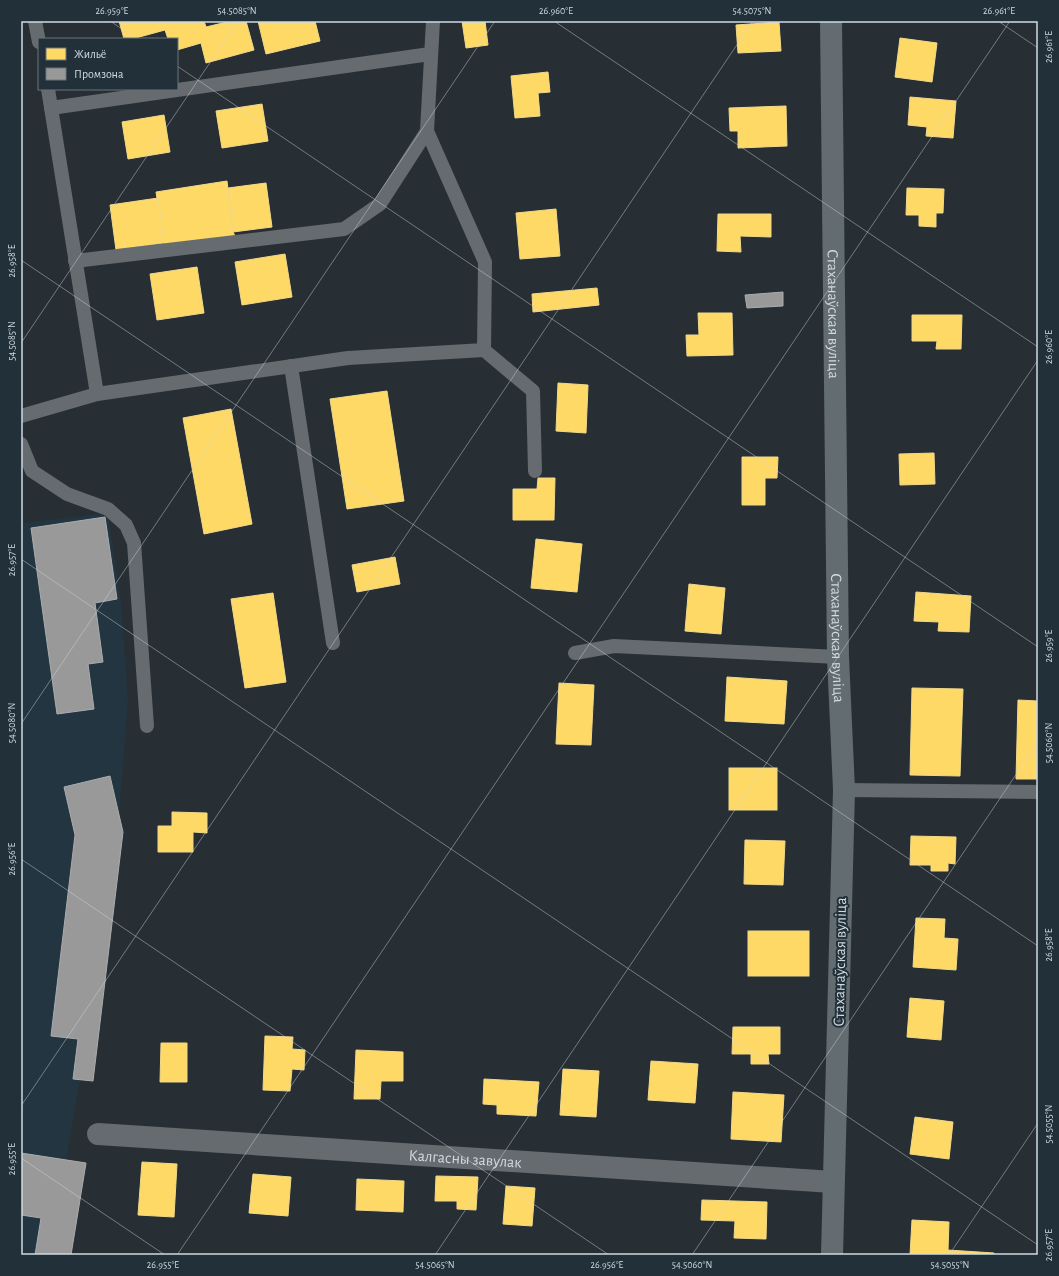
<svg xmlns="http://www.w3.org/2000/svg" width="1059" height="1276" font-family="'Alegreya Sans',sans-serif">
  <style>
    .built { fill: #233540 }
    .homes { fill: #ffd966; stroke: #f1d98b }
    .industry { fill: #999; stroke: #aaacae }
    .lines { fill: none; stroke-linecap: round; stroke-linejoin: round }
    .lane { stroke: #656b6f; stroke-width: 14 }
    .street { stroke: #656b6f; stroke-width: 22 }
    .secondary { stroke: #636c70; stroke-width: 22 }
    .ticks { fill: none; stroke: #d1dae0; stroke-width: 1; stroke-opacity: 0.45 }
    .labels { text-anchor: middle; stroke-width: 4; stroke-linejoin: round; paint-order: stroke }
    .street-label { font-size: 16px; fill: #d1dae0; stroke: #223039 }
    .neatline { fill: none; stroke: #d1dae0; stroke-width: 1.5 }
    .ticks-label { font-size: 10px; text-anchor: middle; fill: #d1dae0 }
  </style>
  <rect width="100%" height="100%" fill="#272f34"/>
  <polygon class="built" points="108,513 121,604 128,700 119,815 123,830 93,1081 80,1080 66,1160 86,1163 71,1255 21,1255 21,523"/>
  <g class="homes">
    <polygon points="119,21 204,21 206,27 231,21 246,21 254,50 206,63 201,43 177,50 177,39 168,39 165,30 132,39 124,39"/>
    <polygon points="258,21 315,21 320,41 266,54"/>
    <polygon points="462,21 485,21 488,45 466,48"/>
    <polygon points="779,22 781,51 738,53 736,25"/>
    <polygon points="900,38 937,43 932,82 895,77"/>
    <polygon points="548,72 550,92 538,93 540,116 515,118 511,76"/>
    <polygon points="910,97 956,101 953,138 926,136 927,127 908,125"/>
    <polygon points="262,104 268,141 222,148 216,111"/>
    <polygon points="786,106 787,146 738,148 738,131 730,131 729,108"/>
    <polygon points="164,115 170,152 128,159 122,122"/>
    <polygon points="227,181 233,232 236,238 165,249 156,192"/>
    <polygon points="266,183 272,227 233,232 228,188"/>
    <polygon points="907,188 944,189 943,213 936,213 936,227 919,226 919,215 906,215"/>
    <polygon points="158,198 164,243 116,250 110,205"/>
    <polygon points="556,209 560,256 520,259 516,213"/>
    <polygon points="718,214 771,214 771,237 740,236 741,252 717,251"/>
    <polygon points="285,254 292,297 242,305 235,262"/>
    <polygon points="197,267 204,313 157,320 150,274"/>
    <polygon points="597,288 599,305 533,312 532,294"/>
    <polygon points="698,313 732,313 733,355 687,356 686,335 699,335"/>
    <polygon points="912,315 962,315 961,349 936,349 937,341 912,341"/>
    <polygon points="558,383 588,385 586,433 556,431"/>
    <polygon points="387,391 404,501 347,509 330,399"/>
    <polygon points="231,409 252,524 204,534 183,418"/>
    <polygon points="934,453 935,484 900,485 899,454"/>
    <polygon points="742,457 778,457 777,478 765,478 765,505 742,505"/>
    <polygon points="538,478 555,478 554,520 513,520 513,489 537,489"/>
    <polygon points="536,539 582,544 577,592 531,588"/>
    <polygon points="395,557 400,584 357,592 352,565"/>
    <polygon points="689,584 725,588 721,634 685,631"/>
    <polygon points="916,592 971,596 969,632 938,631 939,622 914,621"/>
    <polygon points="273,593 286,682 245,688 231,599"/>
    <polygon points="727,677 787,681 784,724 725,721"/>
    <polygon points="559,683 594,685 591,745 556,744"/>
    <polygon points="912,688 963,689 960,776 910,775"/>
    <polygon points="1018,700 1038,701 1038,779 1016,779"/>
    <rect x="729" y="768" width="48" height="42"/>
    <polygon points="172,812 207,813 207,833 193,832 193,852 158,852 158,826 172,826"/>
    <polygon points="911,836 956,837 955,864 948,863 948,871 931,871 931,865 910,865"/>
    <polygon points="745,840 785,841 783,885 744,884"/>
    <polygon points="916,918 945,919 944,938 958,939 956,970 913,967"/>
    <rect x="748" y="931" width="61" height="45"/>
    <polygon points="910,998 944,1001 941,1040 907,1037"/>
    <polygon points="733,1027 780,1027 780,1054 768,1054 769,1064 751,1064 751,1054 732,1054"/>
    <polygon points="265,1036 293,1037 292,1049 305,1050 304,1070 292,1069 290,1091 263,1090"/>
    <polygon points="161,1043 187,1043 187,1082 160,1082"/>
    <polygon points="356,1050 403,1052 403,1081 381,1081 380,1099 354,1099"/>
    <polygon points="651,1061 698,1064 695,1103 648,1100"/>
    <polygon points="563,1069 599,1071 596,1117 560,1115"/>
    <polygon points="484,1079 539,1082 536,1116 497,1114 497,1105 483,1104"/>
    <polygon points="733,1092 784,1095 781,1142 731,1139"/>
    <polygon points="915,1117 953,1122 949,1159 910,1154"/>
    <polygon points="142,1162 177,1164 174,1217 138,1215"/>
    <polygon points="253,1174 291,1177 288,1216 249,1213"/>
    <polygon points="436,1176 478,1177 476,1210 457,1209 457,1201 435,1201"/>
    <polygon points="357,1179 404,1181 403,1212 356,1210"/>
    <polygon points="506,1186 535,1188 532,1226 503,1224"/>
    <polygon points="702,1200 767,1202 766,1239 734,1238 735,1221 701,1220"/>
    <polygon points="912,1220 949,1222 948,1250 994,1253 994,1255 910,1255"/>
  </g>
  <g class="industry">
    <polygon points="783,292 783,306 747,308 745,295"/>
    <polygon points="105,517 117,599 95,603 103,662 88,664 94,709 57,714 31,528"/>
    <polygon points="110,776 123,832 93,1081 73,1079 78,1039 51,1036 75,835 64,787"/>
    <polygon points="21,1153 86,1163 71,1255 35,1255 41,1218 21,1215"/>
  </g>
  <g class="lines">
    <g class="lane">
      <polyline points="35,21 39,42"/>
      <polyline points="48,89 97,394 348,358 484,350 485,262 427,131 433,21"/>
      <polyline points="51,108 430,54"/>
      <polyline points="75,261 344,229 380,204 427,131"/>
      <polyline points="484,350 533,391 535,471"/>
      <polyline points="291,366 333,643"/>
      <polyline points="21,416 97,394"/>
      <polyline points="21,444 32,471 67,494 108,509 126,525 134,543 147,726"/>
      <polyline points="575,653 614,646 838,657"/>
      <polyline points="844,790 1038,792"/>
    </g>
    <path class="street" id="s1" d="M 98,1134 L 833,1182"/>
    <path class="secondary" id="s2" d="M 831,21 L 838,657 L 844,790 L 832,1255"/>
  </g>
  <path class="ticks" d="M 110,21 L 137,39M 554,21 L 1038,347M 998,21 L 1038,48M 177,66 L 1038,647M 21,260 L 1038,946M 21,343 L 238,21M 21,559 L 1038,1245M 21,724 L 495,21M 21,859 L 609,1255M 21,1106 L 753,21M 21,1158 L 165,1255M 177,1255 L 1010,21M 435,1255 L 1038,360M 692,1255 L 1038,742M 949,1255 L 1038,1123"/>
  <g class="labels">
    <g class="street-label">
      <text dy="6" stroke="none"><textPath href="#s2" startOffset="293">Стаханаўская вуліца</textPath></text>
      <text dy="6" stroke="none"><textPath href="#s2" startOffset="617">Стаханаўская вуліца</textPath></text>
      <text transform="translate(839 962) rotate(-89)" y="6">Стаханаўская вуліца</text>
      <text dy="6" stroke="none"><textPath href="#s1" startOffset="368">Калгасны завулак</textPath></text>
    </g>
  </g>
  <rect width="1059" height="1276" fill="none" stroke="#223039" stroke-width="44"/>
  <rect x="38" y="38" width="140" height="52" fill="#223039" stroke="#68747c"/>
  <rect x="46" y="48" width="20" height="12" fill="#ffd966" stroke="#68747c"/>
  <text x="74" y="58" font-size="12" fill="#d1dae0">Жильё</text>
  <rect x="46" y="68" width="20" height="12" fill="#999999" stroke="#68747c"/>
  <text x="74" y="78" font-size="12" fill="#d1dae0">Промзона</text>
  <rect x="22" y="22" width="1015" height="1232" class="neatline"/>
  <g class="ticks-label">
    <text x="112" y="14">26.959°E</text>
    <text x="237" y="14">54.5085°N</text>
    <text x="556" y="14">26.960°E</text>
    <text x="752" y="14">54.5075°N</text>
    <text x="999" y="14">26.961°E</text>
    <text transform="translate(1048 47) rotate(-90)" y="4">26.961°E</text>
    <text transform="translate(11 261) rotate(-90)" y="4">26.958°E</text>
    <text transform="translate(11 341) rotate(-90)" y="4">54.5085°N</text>
    <text transform="translate(1048 347) rotate(-90)" y="4">26.960°E</text>
    <text transform="translate(11 560) rotate(-90)" y="4">26.957°E</text>
    <text transform="translate(1048 646) rotate(-90)" y="4">26.959°E</text>
    <text transform="translate(11 723) rotate(-90)" y="4">54.5080°N</text>
    <text transform="translate(1048 743) rotate(-90)" y="4">54.5060°N</text>
    <text transform="translate(11 859) rotate(-90)" y="4">26.956°E</text>
    <text transform="translate(1048 945) rotate(-90)" y="4">26.958°E</text>
    <text transform="translate(1048 1124) rotate(-90)" y="4">54.5055°N</text>
    <text transform="translate(11 1159) rotate(-90)" y="4">26.955°E</text>
    <text transform="translate(1048 1245) rotate(-90)" y="4">26.957°E</text>
    <text x="163" y="1268">26.955°E</text>
    <text x="435" y="1268">54.5065°N</text>
    <text x="607" y="1268">26.956°E</text>
    <text x="692" y="1268">54.5060°N</text>
    <text x="950" y="1268">54.5055°N</text>
  </g>
</svg>
